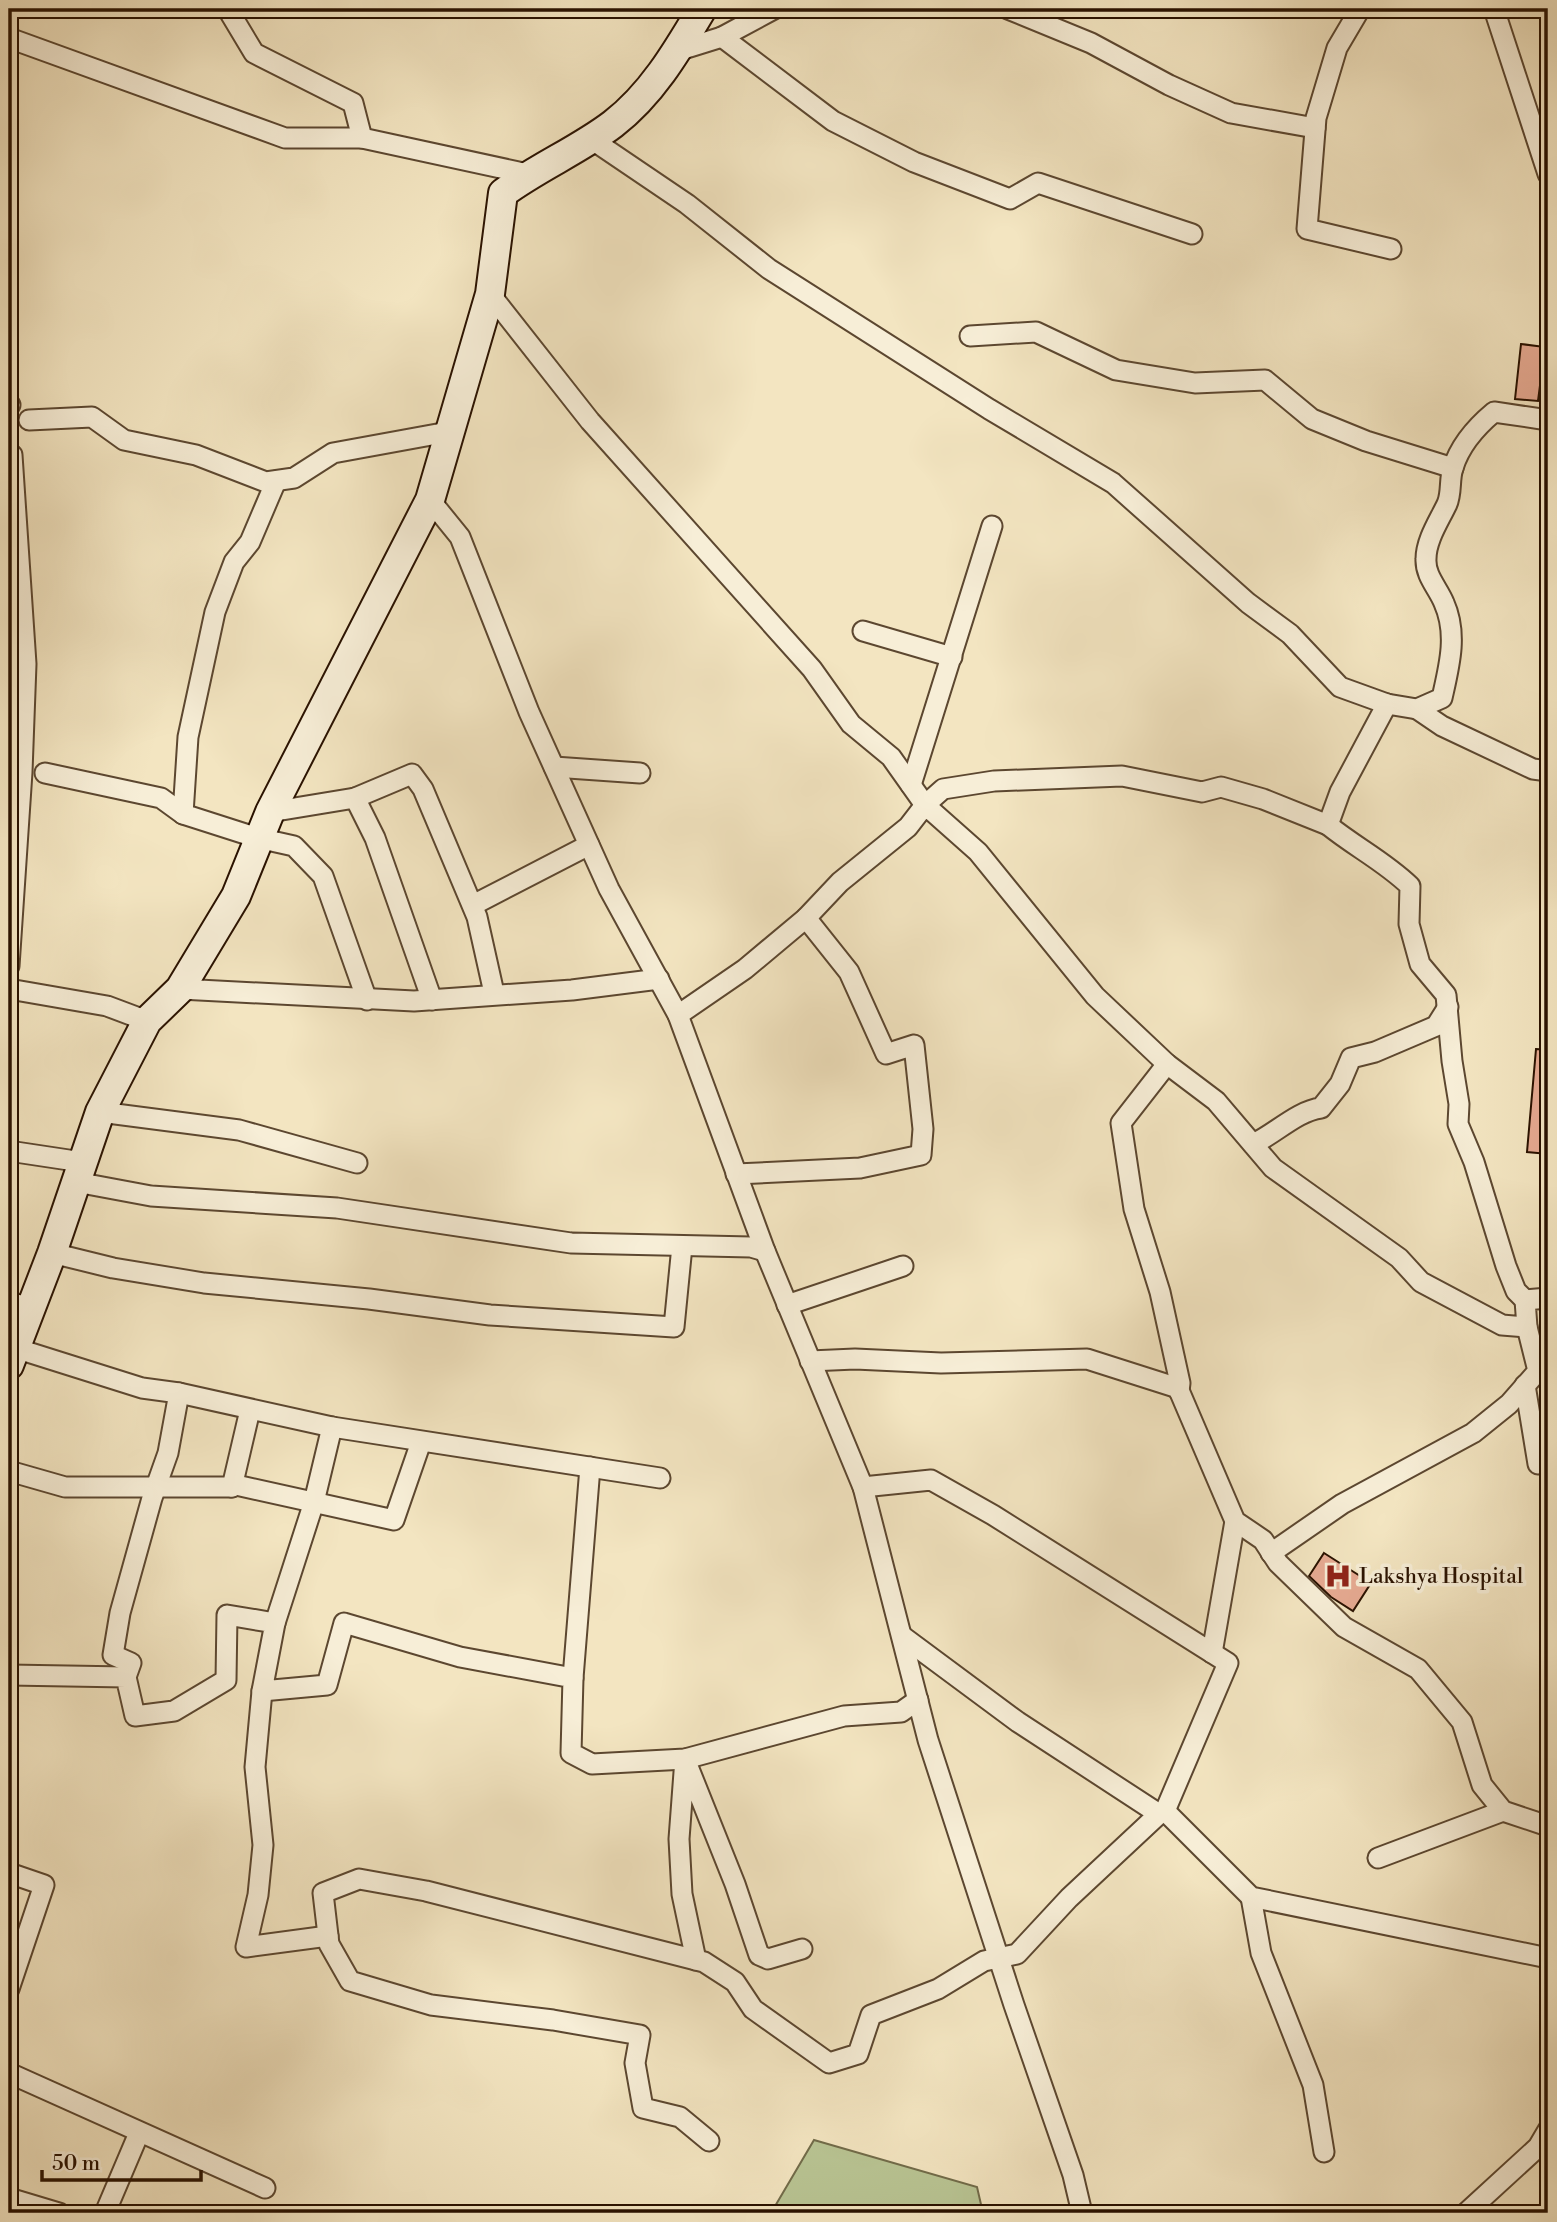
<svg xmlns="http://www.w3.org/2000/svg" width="1557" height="2222" font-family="'Libre Bodoni',serif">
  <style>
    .green { fill: #b9c594; stroke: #726c4a; stroke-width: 2 }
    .building { fill: #e6aa92; stroke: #2a1200; stroke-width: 2 }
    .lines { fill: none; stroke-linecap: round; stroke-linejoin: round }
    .street-casing { stroke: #5c4730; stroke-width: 23 }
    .secondary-casing { stroke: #2a1200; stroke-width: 32 }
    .street { stroke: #f7eed7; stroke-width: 19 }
    .secondary { stroke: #f7eed7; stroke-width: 28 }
    .labels { text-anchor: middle; stroke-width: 7; stroke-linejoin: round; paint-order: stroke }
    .poi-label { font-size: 21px; fill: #2a1200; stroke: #f7eed7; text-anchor: start }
  </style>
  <rect width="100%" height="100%" fill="#f3e5c1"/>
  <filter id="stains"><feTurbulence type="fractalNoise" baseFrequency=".00286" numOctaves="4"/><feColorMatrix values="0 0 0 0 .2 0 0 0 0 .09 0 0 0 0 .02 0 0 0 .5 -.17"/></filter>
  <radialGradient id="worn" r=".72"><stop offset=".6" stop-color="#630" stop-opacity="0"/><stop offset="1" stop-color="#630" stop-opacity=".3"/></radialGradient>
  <polygon class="green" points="814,2140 977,2187 983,2213 771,2213"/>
  <g class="building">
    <polygon points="1521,344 1545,347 1538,401 1515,399"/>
    <polygon points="1536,1049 1548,1050 1548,1154 1527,1152"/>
    <polygon points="1324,1553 1371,1583 1353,1611 1331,1597 1309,1576"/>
  </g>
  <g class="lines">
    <defs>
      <g id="street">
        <polyline points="231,9 230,13 254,53 353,103 362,138 528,174"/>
        <polyline points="1008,9 1091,43 1169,85 1231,113 1315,128"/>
        <polyline points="1360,9 1337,48 1316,118 1307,229 1391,249"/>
        <polyline points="1494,9 1548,174"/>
        <polyline points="722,37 833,121 914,162 1010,199 1038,183 1192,234"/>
        <polyline points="9,38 285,138 362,138"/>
        <polyline points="677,51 722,37 774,9"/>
        <path d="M 591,139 L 687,204 L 769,269 L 989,409 L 1113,483 L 1248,603 L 1290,634 L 1340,687 L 1387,704 L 1417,709 L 1442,698 C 1449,667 1458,634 1444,603 C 1438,588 1425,576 1426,559 C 1426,540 1439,521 1447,504 C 1452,493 1449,479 1453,468 C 1460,445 1476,427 1494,412 L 1548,420"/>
        <polyline points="490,294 590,421 812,669 851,724 891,757 925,805 943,789 994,781 1122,776 1202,792 1221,787 1263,799 1328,825 1340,792 1387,704"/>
        <polyline points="970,336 1036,332 1116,370 1195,383 1265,380 1312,419 1366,441 1453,468"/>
        <polyline points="9,405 10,405"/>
        <polyline points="29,420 92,417 124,440 196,455 266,482 294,478 333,453 448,432"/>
        <polyline points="276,481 250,542 234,562 215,612 188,737 183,814 258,838 294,846 323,876 367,1000"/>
        <polyline points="430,500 460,537 529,712 609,889 678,1015 765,1251 863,1487 928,1740 1014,2005 1073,2175 1082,2213"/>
        <polyline points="863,631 952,657"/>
        <polyline points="1417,709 1442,726 1533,769 1548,771"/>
        <polyline points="554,767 640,773"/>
        <polyline points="45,773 161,798 183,814"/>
        <polyline points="911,785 992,526"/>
        <polyline points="355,798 375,838 432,1000"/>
        <polyline points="270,812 355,798 412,774 423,789 477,917 494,993"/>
        <path d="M 1328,825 C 1355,847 1384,861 1410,886 L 1409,924 L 1420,964 L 1446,995 L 1452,1061 L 1459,1104 L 1458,1124 L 1474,1162 L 1506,1266 L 1516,1291 L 1525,1300"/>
        <polyline points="473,905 589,845"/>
        <polyline points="9,966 22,772 26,664 12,455"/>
        <polyline points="9,989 107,1006 147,1021"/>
        <polyline points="180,989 414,1001 572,990 659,979"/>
        <polyline points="678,1015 745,969 806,918 840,882 908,827 925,805 978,852 1095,996 1167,1064 1216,1101 1273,1168 1399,1258 1421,1282 1502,1325 1527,1327 1525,1300 1548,1298"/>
        <polyline points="1167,1064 1121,1123 1134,1209 1160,1292 1180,1383 1179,1391"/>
        <polyline points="100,1112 239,1130 357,1163"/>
        <path d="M 1253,1144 C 1275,1134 1297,1111 1321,1108 L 1340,1084 L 1351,1058 L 1375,1052 L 1436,1026 L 1448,1007"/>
        <polyline points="9,1151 82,1162"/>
        <polyline points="736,1174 860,1168 921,1155 923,1129 914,1045 886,1054 849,972 806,918"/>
        <polyline points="76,1182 151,1196 337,1208 571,1243 751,1247 765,1251"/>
        <polyline points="52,1253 113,1268 204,1283 369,1299 490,1315 674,1327 682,1246"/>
        <polyline points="9,1302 30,1308"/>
        <polyline points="787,1305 903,1266"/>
        <polyline points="15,1348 142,1388 179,1393 332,1427 660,1478"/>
        <polyline points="810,1361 855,1359 941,1363 1087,1359 1178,1388 1235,1521 1263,1540 1278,1563 1344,1627 1418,1669 1462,1722 1482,1785 1503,1811 1548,1826"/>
        <polyline points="1525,1385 1538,1464"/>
        <polyline points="9,1471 65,1487 232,1487 250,1410"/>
        <polyline points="232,1487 236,1485 394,1520 421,1442"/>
        <polyline points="863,1487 931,1480 993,1515 1228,1663 1165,1811"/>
        <polyline points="1271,1553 1342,1504 1473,1433 1509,1404 1538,1371 1527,1327"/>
        <polyline points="275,1623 314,1502 332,1427"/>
        <polyline points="1212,1653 1235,1521"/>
        <polyline points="9,1675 126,1677 135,1716 174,1711 226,1680 227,1615 275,1623 262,1691 327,1685 344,1623 460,1657 573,1678 571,1753 592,1764 685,1759 844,1716 901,1712 918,1700"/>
        <polyline points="126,1677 131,1663 113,1655 120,1613 152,1498 168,1453 179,1393"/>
        <polyline points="573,1678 590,1467"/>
        <polyline points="262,1691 255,1767 263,1845 258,1895 246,1947 328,1936"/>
        <polyline points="1159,1814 1165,1811 1251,1897 1548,1958"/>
        <polyline points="1378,1858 1503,1811"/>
        <polyline points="9,1873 44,1885 9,1989"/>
        <polyline points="1251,1897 1261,1953 1313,2085 1324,2152"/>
        <polyline points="696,1960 682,1894 679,1839 685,1759 735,1884 759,1955 768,1959 802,1949"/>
        <polyline points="9,2073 265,2188"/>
        <polyline points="709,2141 680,2117 643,2108 635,2063 640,2035 553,2020 431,2005 350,1981 329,1944 323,1893 359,1879 426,1891 704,1962 735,1982 753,2009 829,2063 858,2054 871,2015 938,1989 984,1961 1017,1954 1069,1898 1159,1814 1018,1722 902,1636"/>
        <polyline points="9,2198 59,2213"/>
        <polyline points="105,2213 139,2133"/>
        <polyline points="1466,2213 1538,2147 1548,2130"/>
      </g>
      <path id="secondary" d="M 9,1365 L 52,1253 L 100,1112 L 147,1021 L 180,989 L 236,896 L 270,812 L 430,500 L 490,294 L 503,193 C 538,167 579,150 613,124 C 652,94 677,51 702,9"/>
    </defs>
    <use href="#street" class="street-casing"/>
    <use href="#secondary" class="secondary-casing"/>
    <use href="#street" class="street"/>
    <use href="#secondary" class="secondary"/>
  </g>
  <defs>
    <symbol id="hospital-bare" viewBox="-9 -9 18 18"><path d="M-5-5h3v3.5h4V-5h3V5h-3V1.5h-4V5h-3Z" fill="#8f2418" stroke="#f7eed7" stroke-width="2.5" paint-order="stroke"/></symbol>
  </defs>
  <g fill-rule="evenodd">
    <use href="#hospital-bare" x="1319" y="1557" width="38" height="38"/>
  </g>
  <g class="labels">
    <g class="poi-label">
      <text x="1359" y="1583">Lakshya Hospital</text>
    </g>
  </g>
  <rect width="1557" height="2222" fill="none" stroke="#f3e5c1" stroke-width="35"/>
  <rect x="10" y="10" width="1536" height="2201" fill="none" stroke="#2a1200" stroke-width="3.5"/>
  <rect x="18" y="18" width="1522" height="2187" fill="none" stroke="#2a1200" stroke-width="2"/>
  <path d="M42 2170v10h159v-10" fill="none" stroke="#2a1200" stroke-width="3.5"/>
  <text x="52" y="2170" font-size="21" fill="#2a1200" stroke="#f7eed7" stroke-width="5" paint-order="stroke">50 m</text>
  <rect width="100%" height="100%" filter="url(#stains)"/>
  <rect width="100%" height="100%" fill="url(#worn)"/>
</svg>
